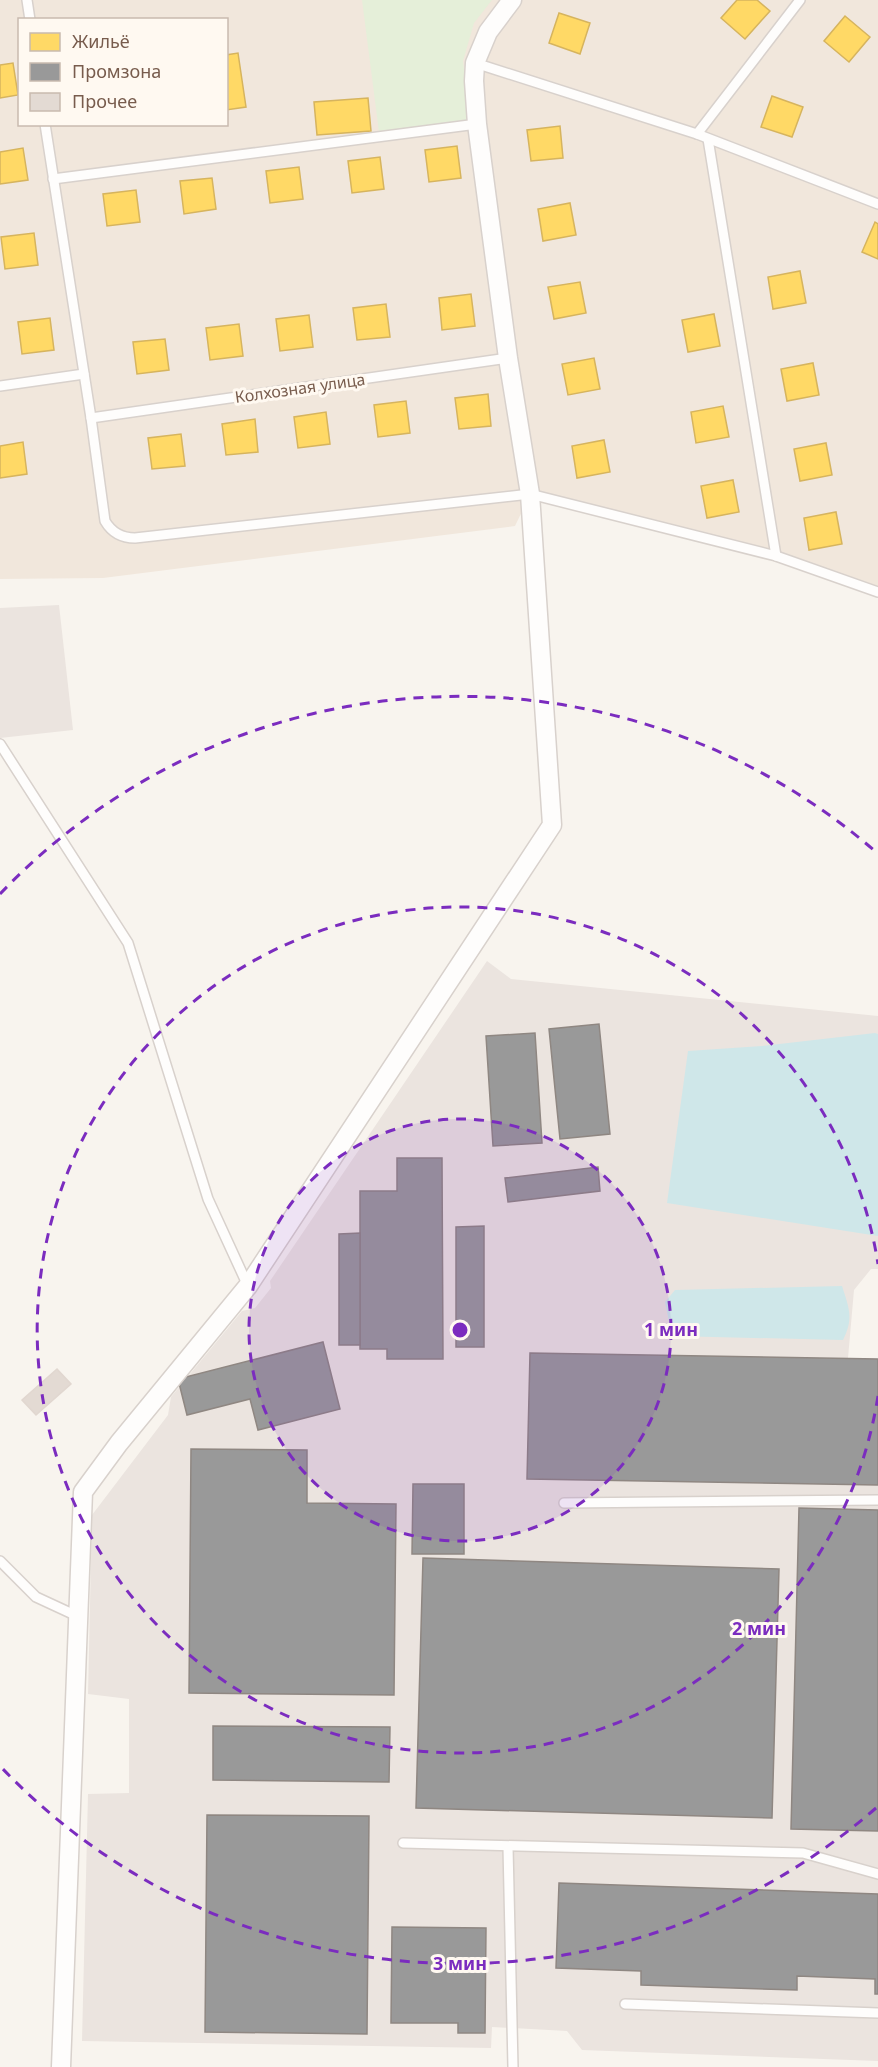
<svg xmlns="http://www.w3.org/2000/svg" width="878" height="2067" font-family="'Noto Sans',sans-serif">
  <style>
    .residential { fill: #f1e7dc; fill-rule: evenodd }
    .industrial { fill: #ebe4df }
    .green { fill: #e5efd9 }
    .water { fill: #cfe7e9 }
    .homes { fill: #ffd966; stroke: #d6b45e; stroke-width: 1.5 }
    .industry { fill: #999; stroke: #8f8782; stroke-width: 1.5 }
    .building { fill: #e3dad3; stroke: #e1d7d0; stroke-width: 1.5 }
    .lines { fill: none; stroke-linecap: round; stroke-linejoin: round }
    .lane-casing { stroke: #d8d1cc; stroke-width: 12 }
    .street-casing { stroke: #d8d1cc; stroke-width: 21 }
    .lane { stroke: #fefdfc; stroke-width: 9 }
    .street { stroke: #fefdfc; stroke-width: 18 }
    .ring { fill: none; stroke: #7b2cbf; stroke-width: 3; stroke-dasharray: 10 8 }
    .labels { text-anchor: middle; stroke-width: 6; stroke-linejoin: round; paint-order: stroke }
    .street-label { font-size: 16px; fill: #785c4d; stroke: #fff9f1 }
    .centre { fill: #7b2cbf; stroke: #fff9f1; stroke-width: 3 }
    .ring-label { font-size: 18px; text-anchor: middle; font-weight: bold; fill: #7b2cbf; stroke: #fff9f1; stroke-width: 6; stroke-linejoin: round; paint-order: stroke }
  </style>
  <rect width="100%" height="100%" fill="#f8f4ee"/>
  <path class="residential" d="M 0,0 L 878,0 L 878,592 L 776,556 L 530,495 L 515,526 L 103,578 L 0,579 ZM 20,20 L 226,20 L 226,124 L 20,124 Z"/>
  <g class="industrial">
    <polygon points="59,605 73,730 0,738 0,608"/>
    <polygon points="487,961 511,979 878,1016 878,1269 871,1269 854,1290 848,1358 878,1359 878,2061 582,2050 567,2031 492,2027 491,2048 82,2041 88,1794 129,1793 129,1699 88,1694 92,1515 168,1415 171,1397 242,1311 255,1308 271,1288 270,1281"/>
  </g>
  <polygon class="green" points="362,0 492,0 474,23 463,61 470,121 379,132"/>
  <g class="water">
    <polygon points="875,1033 878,1034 878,1236 667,1203 688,1051 762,1046"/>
    <path d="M 842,1286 C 849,1308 854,1318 843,1340 L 672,1336 L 665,1302 L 675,1290 Z"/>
  </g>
  <g class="homes">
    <polygon points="737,0 757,0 770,11 745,39 721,18"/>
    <polygon points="559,13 590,23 580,54 549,43"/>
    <polygon points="845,16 870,37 849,62 824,41"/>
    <polygon points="238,53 246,107 226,110 226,55"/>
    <polygon points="13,63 18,95 0,98 0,65"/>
    <polygon points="772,96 803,107 792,137 761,127"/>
    <polygon points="368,98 371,131 317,135 314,102"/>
    <polygon points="560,126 563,158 531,161 527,130"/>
    <polygon points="457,146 461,178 429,182 425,150"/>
    <polygon points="23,148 28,180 0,184 0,152"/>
    <polygon points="380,157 384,189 352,193 348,161"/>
    <polygon points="299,167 303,199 270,203 266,171"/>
    <polygon points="212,178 216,209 184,214 180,181"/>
    <polygon points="136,190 140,222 107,226 103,194"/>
    <polygon points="570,203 576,235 543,241 538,209"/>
    <polygon points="875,222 878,224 878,259 862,252"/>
    <polygon points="34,233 38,265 5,269 1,237"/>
    <polygon points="800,271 806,303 773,309 768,277"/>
    <polygon points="580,282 586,313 554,319 548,287"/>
    <polygon points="471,294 475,326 442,330 439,298"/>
    <polygon points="386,304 390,337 357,340 353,308"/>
    <polygon points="714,314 720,346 688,352 682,320"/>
    <polygon points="309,315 313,347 280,351 276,319"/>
    <polygon points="50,318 54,350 22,354 18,322"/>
    <polygon points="239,324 243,356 210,360 206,328"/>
    <polygon points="165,339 169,370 137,374 133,342"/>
    <polygon points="594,358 600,389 568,395 562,364"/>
    <polygon points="813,363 819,395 787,401 781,369"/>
    <polygon points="488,394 491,426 459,429 455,398"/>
    <polygon points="406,401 410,433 378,437 374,405"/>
    <polygon points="723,406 729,437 696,443 691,412"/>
    <polygon points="326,412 330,444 298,448 294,417"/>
    <polygon points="255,419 258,452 226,455 222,424"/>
    <polygon points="181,434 185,466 152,469 148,438"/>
    <polygon points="604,440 610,472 577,478 572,446"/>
    <polygon points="23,442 27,474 0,478 0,446"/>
    <polygon points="826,443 832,475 800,481 794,449"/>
    <polygon points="733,480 739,512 707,518 701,486"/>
    <polygon points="836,512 842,544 809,550 804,518"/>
  </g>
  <g class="industry">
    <polygon points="599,1024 610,1134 560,1139 549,1029"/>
    <polygon points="535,1033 542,1143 493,1146 486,1036"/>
    <polygon points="397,1158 442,1158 443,1359 387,1359 387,1349 360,1349 360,1191 397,1191"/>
    <polygon points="598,1167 600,1191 508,1202 505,1178"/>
    <polygon points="484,1226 484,1347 456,1347 456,1227"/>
    <polygon points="360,1233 360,1345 339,1345 339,1234"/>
    <polygon points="323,1342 340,1409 258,1430 250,1399 187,1415 178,1379"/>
    <polygon points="530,1353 878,1359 878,1485 527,1479"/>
    <polygon points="191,1449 307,1450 307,1503 396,1504 394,1695 189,1693"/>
    <polygon points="413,1484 464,1484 464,1554 412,1554"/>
    <polygon points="799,1508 878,1510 878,1831 791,1829"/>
    <polygon points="423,1558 779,1569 772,1818 416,1808"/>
    <polygon points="213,1726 390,1727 389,1782 213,1780"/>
    <polygon points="207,1815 369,1816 367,2034 205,2032"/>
    <polygon points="559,1883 878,1894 878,1994 875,1994 875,1979 797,1976 797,1990 641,1985 641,1971 556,1968"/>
    <polygon points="392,1927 486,1928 485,2033 458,2033 458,2023 391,2023"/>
  </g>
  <polygon class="building" points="57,1369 71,1384 36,1415 22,1400"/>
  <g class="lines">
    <defs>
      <g id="lane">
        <polyline points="27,0 30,20"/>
        <polyline points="475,63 697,134 878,204"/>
        <path d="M 45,124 L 91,418 L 105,521 C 112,533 122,538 135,538 L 530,494 L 776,556 L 878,592"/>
        <polyline points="697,134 800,0"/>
        <polyline points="708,139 776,556"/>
        <polyline points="53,179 477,124"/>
        <polyline points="0,386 84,374"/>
        <polyline points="91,418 508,358"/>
        <polyline points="0,744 128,943 208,1199 248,1286"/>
        <polyline points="564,1503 878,1500"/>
        <polyline points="0,1561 36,1597 77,1616"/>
        <polyline points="403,1843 803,1853 878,1874"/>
        <polyline points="508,1847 513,2067"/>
        <polyline points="625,2004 878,2013"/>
      </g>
      <polyline id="street" points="61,2067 83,1492 119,1443 248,1286 552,825 530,494 508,358 477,124 474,81 475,63 488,32 512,0"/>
    </defs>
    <use href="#lane" class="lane-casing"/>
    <use href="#street" class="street-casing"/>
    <use href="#lane" class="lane"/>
    <use href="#street" class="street"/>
  </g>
  <circle cx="460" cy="1330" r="211" fill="#7b2cbf" fill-opacity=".12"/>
  <g class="ring">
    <circle cx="460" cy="1330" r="211"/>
    <path d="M878 1396A423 423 0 1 1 878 1264"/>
    <path d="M876 1808A634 634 0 0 1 0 1766M0 894A634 634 0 0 1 876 852"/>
  </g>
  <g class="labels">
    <g class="street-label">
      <text transform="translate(300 388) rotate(-8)" y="6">Колхозная улица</text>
    </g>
  </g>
  <circle cx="460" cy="1330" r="9" class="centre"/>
  <g class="ring-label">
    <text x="671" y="1336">1 мин</text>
    <text x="759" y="1635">2 мин</text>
    <text x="460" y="1970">3 мин</text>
  </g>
  <rect x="18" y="18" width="210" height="108" fill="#fff9f1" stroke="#c9baaf" stroke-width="1.5"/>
  <rect x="30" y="33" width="30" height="18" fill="#ffd966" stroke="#c9baaf" stroke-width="1.5"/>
  <text x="72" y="48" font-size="18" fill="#785c4d">Жильё</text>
  <rect x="30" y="63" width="30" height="18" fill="#999999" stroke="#c9baaf" stroke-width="1.5"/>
  <text x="72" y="78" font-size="18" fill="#785c4d">Промзона</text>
  <rect x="30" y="93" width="30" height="18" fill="#e3dad3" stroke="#c9baaf" stroke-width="1.5"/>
  <text x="72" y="108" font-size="18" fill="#785c4d">Прочее</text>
</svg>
